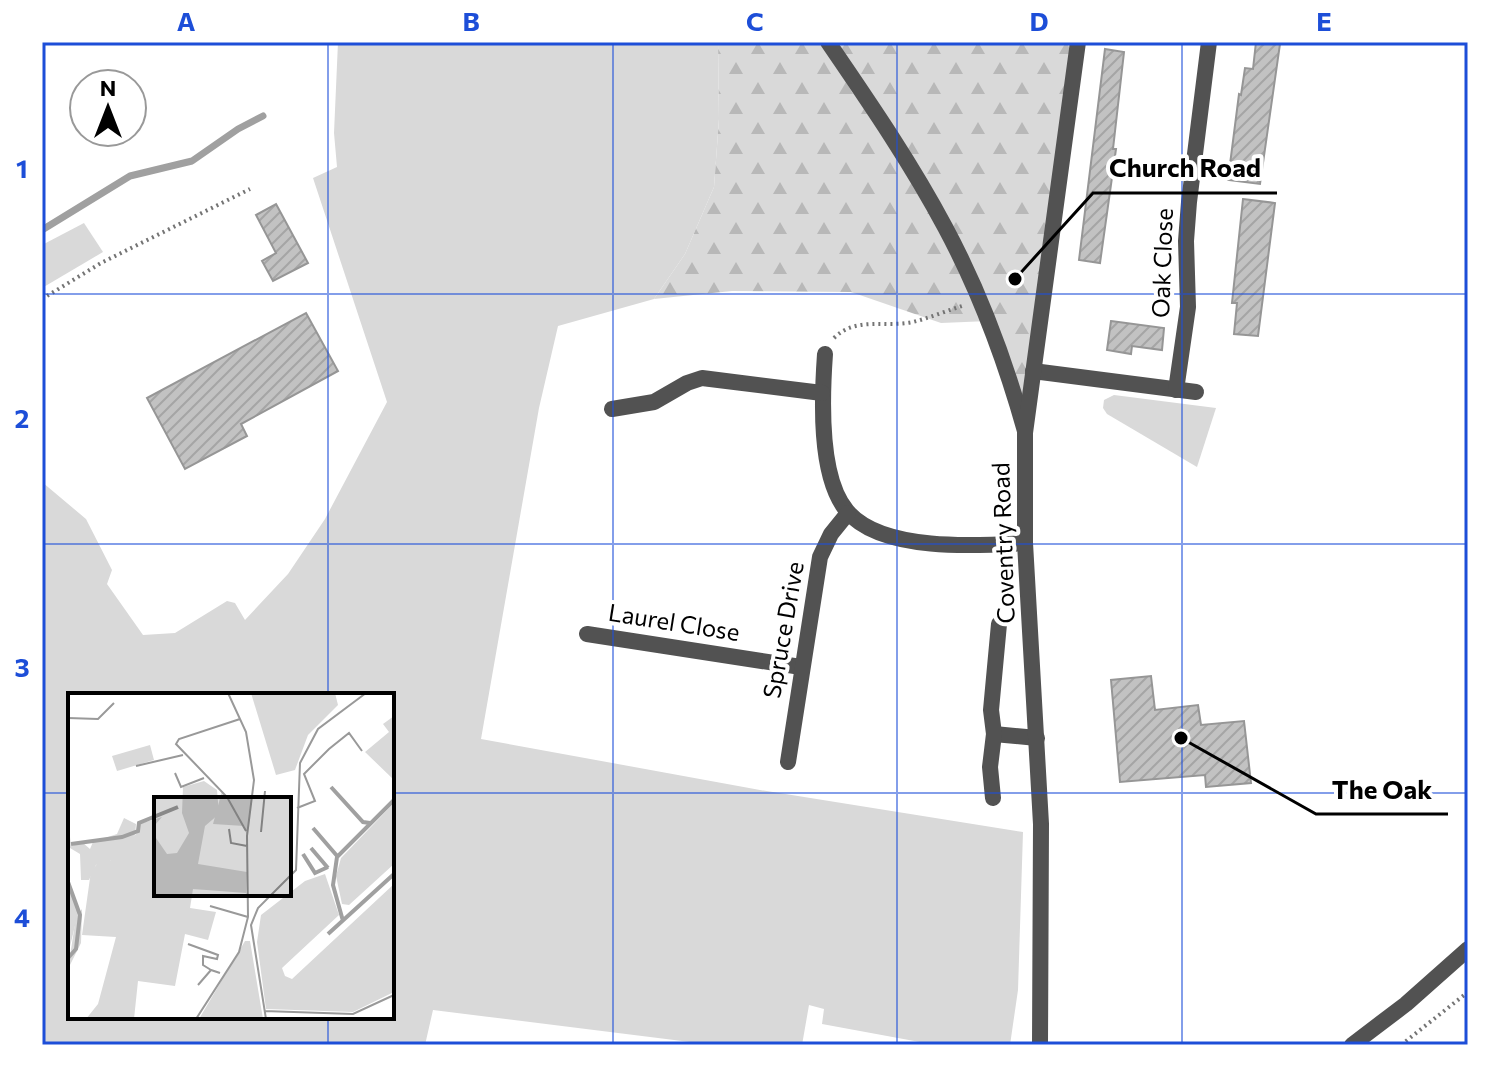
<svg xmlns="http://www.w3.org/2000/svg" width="1510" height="1087" font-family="Commissioner,sans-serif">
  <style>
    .grass { fill: #d9d9d9; fill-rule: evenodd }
    .forest { fill: url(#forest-firs) }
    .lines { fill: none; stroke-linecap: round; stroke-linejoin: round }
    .stream { stroke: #a0a0a0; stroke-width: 7 }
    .building { fill: url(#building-hatch); stroke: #969696; stroke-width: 2 }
    .path { stroke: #747474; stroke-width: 4; stroke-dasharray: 2 4; stroke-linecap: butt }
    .minor { stroke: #525252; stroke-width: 16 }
    .tertiary { stroke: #525252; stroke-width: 16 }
    .grid { fill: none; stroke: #1d4ed8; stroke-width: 2; stroke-opacity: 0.55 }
    .labels { text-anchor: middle; stroke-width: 8; stroke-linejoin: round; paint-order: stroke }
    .street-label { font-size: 24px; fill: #000; stroke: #fff }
    .inset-river { fill: none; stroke: #a0a0a0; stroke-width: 4 }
    .inset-road { fill: none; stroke: #999; stroke-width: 2 }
    .view { fill: #000; fill-opacity: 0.15; stroke: #000; stroke-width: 4 }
    .inset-edge { fill: none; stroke: #000; stroke-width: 4 }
    .leader { fill: none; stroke: #000; stroke-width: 3 }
    .callout-dot { fill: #000; stroke: #fff; stroke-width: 3 }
    .callout-label { font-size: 26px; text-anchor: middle; font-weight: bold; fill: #000; stroke: #fff; stroke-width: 8; stroke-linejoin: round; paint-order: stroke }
    .neatline { fill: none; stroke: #1d4ed8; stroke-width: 3 }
    .grid-label { font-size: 26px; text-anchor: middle; font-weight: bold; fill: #1d4ed8 }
  </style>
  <defs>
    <pattern id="forest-firs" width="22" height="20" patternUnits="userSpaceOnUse" patternTransform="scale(2)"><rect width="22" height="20" fill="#d9d9d9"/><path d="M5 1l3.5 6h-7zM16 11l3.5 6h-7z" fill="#b8b8b8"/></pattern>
    <pattern id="building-hatch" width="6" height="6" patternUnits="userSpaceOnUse" patternTransform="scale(2)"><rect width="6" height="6" fill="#c2c2c2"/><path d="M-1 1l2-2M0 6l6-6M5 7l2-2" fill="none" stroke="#a5a5a5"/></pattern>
  </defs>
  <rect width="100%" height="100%" fill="#fff"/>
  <g class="grass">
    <path d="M 338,42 L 718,42 L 719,119 L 714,187 L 685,254 L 654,299 L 558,326 L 539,408 L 481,739 L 760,790 L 1023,832 L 1018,990 L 1010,1045 L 936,1045 L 822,1024 L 824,1009 L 809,1005 L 802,1045 L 714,1045 L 433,1010 L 425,1045 L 42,1045 L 42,482 L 86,519 L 112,570 L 107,584 L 143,635 L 175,633 L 227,601 L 235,603 L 245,620 L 288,574 L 325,519 L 387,402 L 313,178 L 337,167 L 334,133 ZM 70,695 L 392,695 L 392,1017 L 70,1017 Z"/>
    <polygon points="84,223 103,252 42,288 42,245"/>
    <polygon points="1114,395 1216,408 1197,467 1107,414 1103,408 1104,400"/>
  </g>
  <polygon class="forest" points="718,42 1078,42 1025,433 989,321 941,323 851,292 732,291 654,299 685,254 714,187 719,119"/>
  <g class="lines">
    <polyline class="stream" points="42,230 130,176 192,161 238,129 263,116"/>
  </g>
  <g class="building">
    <polygon points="1256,42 1280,44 1260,184 1228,180 1239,94 1241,95 1245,68 1253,69"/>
    <polygon points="1105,49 1124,52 1113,149 1116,149 1100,263 1079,260"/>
    <polygon points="1243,199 1275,203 1258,336 1234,334 1237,303 1232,303"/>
    <polygon points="276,204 308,263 273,281 262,261 276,253 256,215"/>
    <polygon points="306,313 338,371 241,424 247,436 185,469 147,398"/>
    <polygon points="1111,321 1164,328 1162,350 1132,346 1131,354 1107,350"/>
    <polygon points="1151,676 1155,710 1198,705 1201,725 1244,721 1251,783 1206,787 1205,775 1120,782 1111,680"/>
  </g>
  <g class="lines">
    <g class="path">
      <polyline points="42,299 101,263 250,189"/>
      <path d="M 834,338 C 856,316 885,328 913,322 C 929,318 946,311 962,306"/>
      <polyline points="1401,1045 1468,992"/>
    </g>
    <g class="minor">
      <path d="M 828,42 C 869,102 911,163 945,227 C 980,292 1005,360 1025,431"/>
      <path d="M 825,354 C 822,396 818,477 847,511 C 881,552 977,546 1025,543"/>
      <polyline points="1033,371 1196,392"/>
      <polyline points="1176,390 1188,307 1186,241 1189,202 1209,42"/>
      <polyline points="612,409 654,402 687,383 702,378 822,393"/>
      <polyline points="587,634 801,667"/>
      <polyline points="994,734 1037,738"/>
      <polyline points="788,762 820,557 831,534 848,513"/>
      <polyline points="993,798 990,767 994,734 991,710 999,624"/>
    </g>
    <g class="tertiary">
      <polyline points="1040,1045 1041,824 1025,543 1025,433 1078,42"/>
      <polyline points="1352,1045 1406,1004 1468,949"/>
    </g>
  </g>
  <path class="grid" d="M 328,42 L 328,695M 613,42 L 613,1045M 897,42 L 897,1045M 1182,42 L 1182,1045M 42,294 L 1468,294M 42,544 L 1468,544M 42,793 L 70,793M 392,793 L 1468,793M 328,1017 L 328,1045"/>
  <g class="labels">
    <g class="street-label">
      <text transform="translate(1163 263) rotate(-88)" y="8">Oak Close</text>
      <text transform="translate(1004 543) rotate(-92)" y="8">Coventry Road</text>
      <text transform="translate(674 623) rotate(9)" y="8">Laurel Close</text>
      <text transform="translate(784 630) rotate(-80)" y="8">Spruce Drive</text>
    </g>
  </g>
  <g transform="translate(68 693)">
    <rect width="326" height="326" fill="#fff"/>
    <path d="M 183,0 L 267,0 L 270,12 L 240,42 L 227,77 L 208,82 ZM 326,23 L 326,87 L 297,59 L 321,39 L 315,31 ZM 136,88 L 149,97 L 151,121 L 137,133 L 130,171 L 179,179 L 178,200 L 125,196 L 122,215 L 148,219 L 140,247 L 117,241 L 107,293 L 70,288 L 66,326 L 18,326 L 30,311 L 48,244 L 14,242 L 23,178 L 32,168 L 42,168 L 46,158 L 71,139 L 71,131 L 94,124 L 87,132 L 88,145 L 99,161 L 109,160 L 121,140 L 114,120 L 115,94 ZM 326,110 L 326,171 L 281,212 L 274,211 L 268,183 L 273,165 ZM 257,181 L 271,222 L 214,275 L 217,283 L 224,286 L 326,191 L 326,299 L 285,319 L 198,316 L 189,249 L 193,222 L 237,188 ZM 0,189 L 10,220 L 0,262 ZM 177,248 L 182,248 L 195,326 L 131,326 Z" fill="#d9d9d9"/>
    <path d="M 154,98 L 159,104 L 184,106 L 179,143 L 176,133 L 145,131 ZM 56,125 L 68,131 L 67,142 L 42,168 L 28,172 L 21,187 L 13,187 L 12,161 L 2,155 L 0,166 L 0,126 L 3,153 L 15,150 L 22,156 L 25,149 L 49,141 ZM 14,216 L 13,250 L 0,276 L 8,224 Z" fill="#d9d9d9"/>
    <path d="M 82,52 L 86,67 L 49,78 L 44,63 Z" fill="#d9d9d9"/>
    <path class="inset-river" d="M 263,94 L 295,129 L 302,130M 245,135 L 270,164M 3,151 L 54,144 L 70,138 L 71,130 L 110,114M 243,155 L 260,175M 235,161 L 247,180 L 260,174M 0,189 L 12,222 L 8,256 L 0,265M 275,228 L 265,192 L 269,164 L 326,107M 260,241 L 326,181"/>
    <path class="inset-road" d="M 0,25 L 30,26 L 46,10M 172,26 L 111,46 L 108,51 L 159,104 L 178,138M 68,73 L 115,62M 107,80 L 113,94 L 136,85M 229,115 L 247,108 L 236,81 L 261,56 L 281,40 L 294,58M 161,136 L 163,150 L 179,153M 193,139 L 197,98M 142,213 L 180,224M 120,251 L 150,262 L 149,266 L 135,263 L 135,272 L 143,277M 130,292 L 143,277 L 152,280M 196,318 L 285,321 L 326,302M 128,326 L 171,259 L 180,224 L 179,143 L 186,87 L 178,39 L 160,0M 198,326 L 183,232 L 190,215 L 228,177 L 232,70 L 250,36 L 298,0"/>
    <path class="view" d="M 86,104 L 223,104 L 223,203 L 86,203 Z"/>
    <rect width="326" height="326" class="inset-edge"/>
  </g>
  <path class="leader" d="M1015 279L1093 193H1277M1181 738L1316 814H1448"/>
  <g class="callout-dot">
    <circle cx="1015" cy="279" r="8"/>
    <circle cx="1181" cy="738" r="8"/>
  </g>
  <g class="callout-label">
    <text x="1185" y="177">Church Road</text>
    <text x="1382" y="799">The Oak</text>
  </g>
  <rect width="1510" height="1087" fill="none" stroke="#ffffff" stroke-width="88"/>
  <g transform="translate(108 108)"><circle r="38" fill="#ffffff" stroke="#999999" stroke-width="2"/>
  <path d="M0-6L14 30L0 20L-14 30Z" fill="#000000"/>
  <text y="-12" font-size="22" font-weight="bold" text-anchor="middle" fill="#000000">N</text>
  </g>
  <rect x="44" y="44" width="1422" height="999" class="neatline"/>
  <g class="grid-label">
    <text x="186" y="31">A</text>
    <text x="471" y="31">B</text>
    <text x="755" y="31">C</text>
    <text x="1039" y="31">D</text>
    <text x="1324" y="31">E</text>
    <text x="22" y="178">1</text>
    <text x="22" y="428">2</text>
    <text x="22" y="677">3</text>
    <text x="22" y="927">4</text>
  </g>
</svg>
